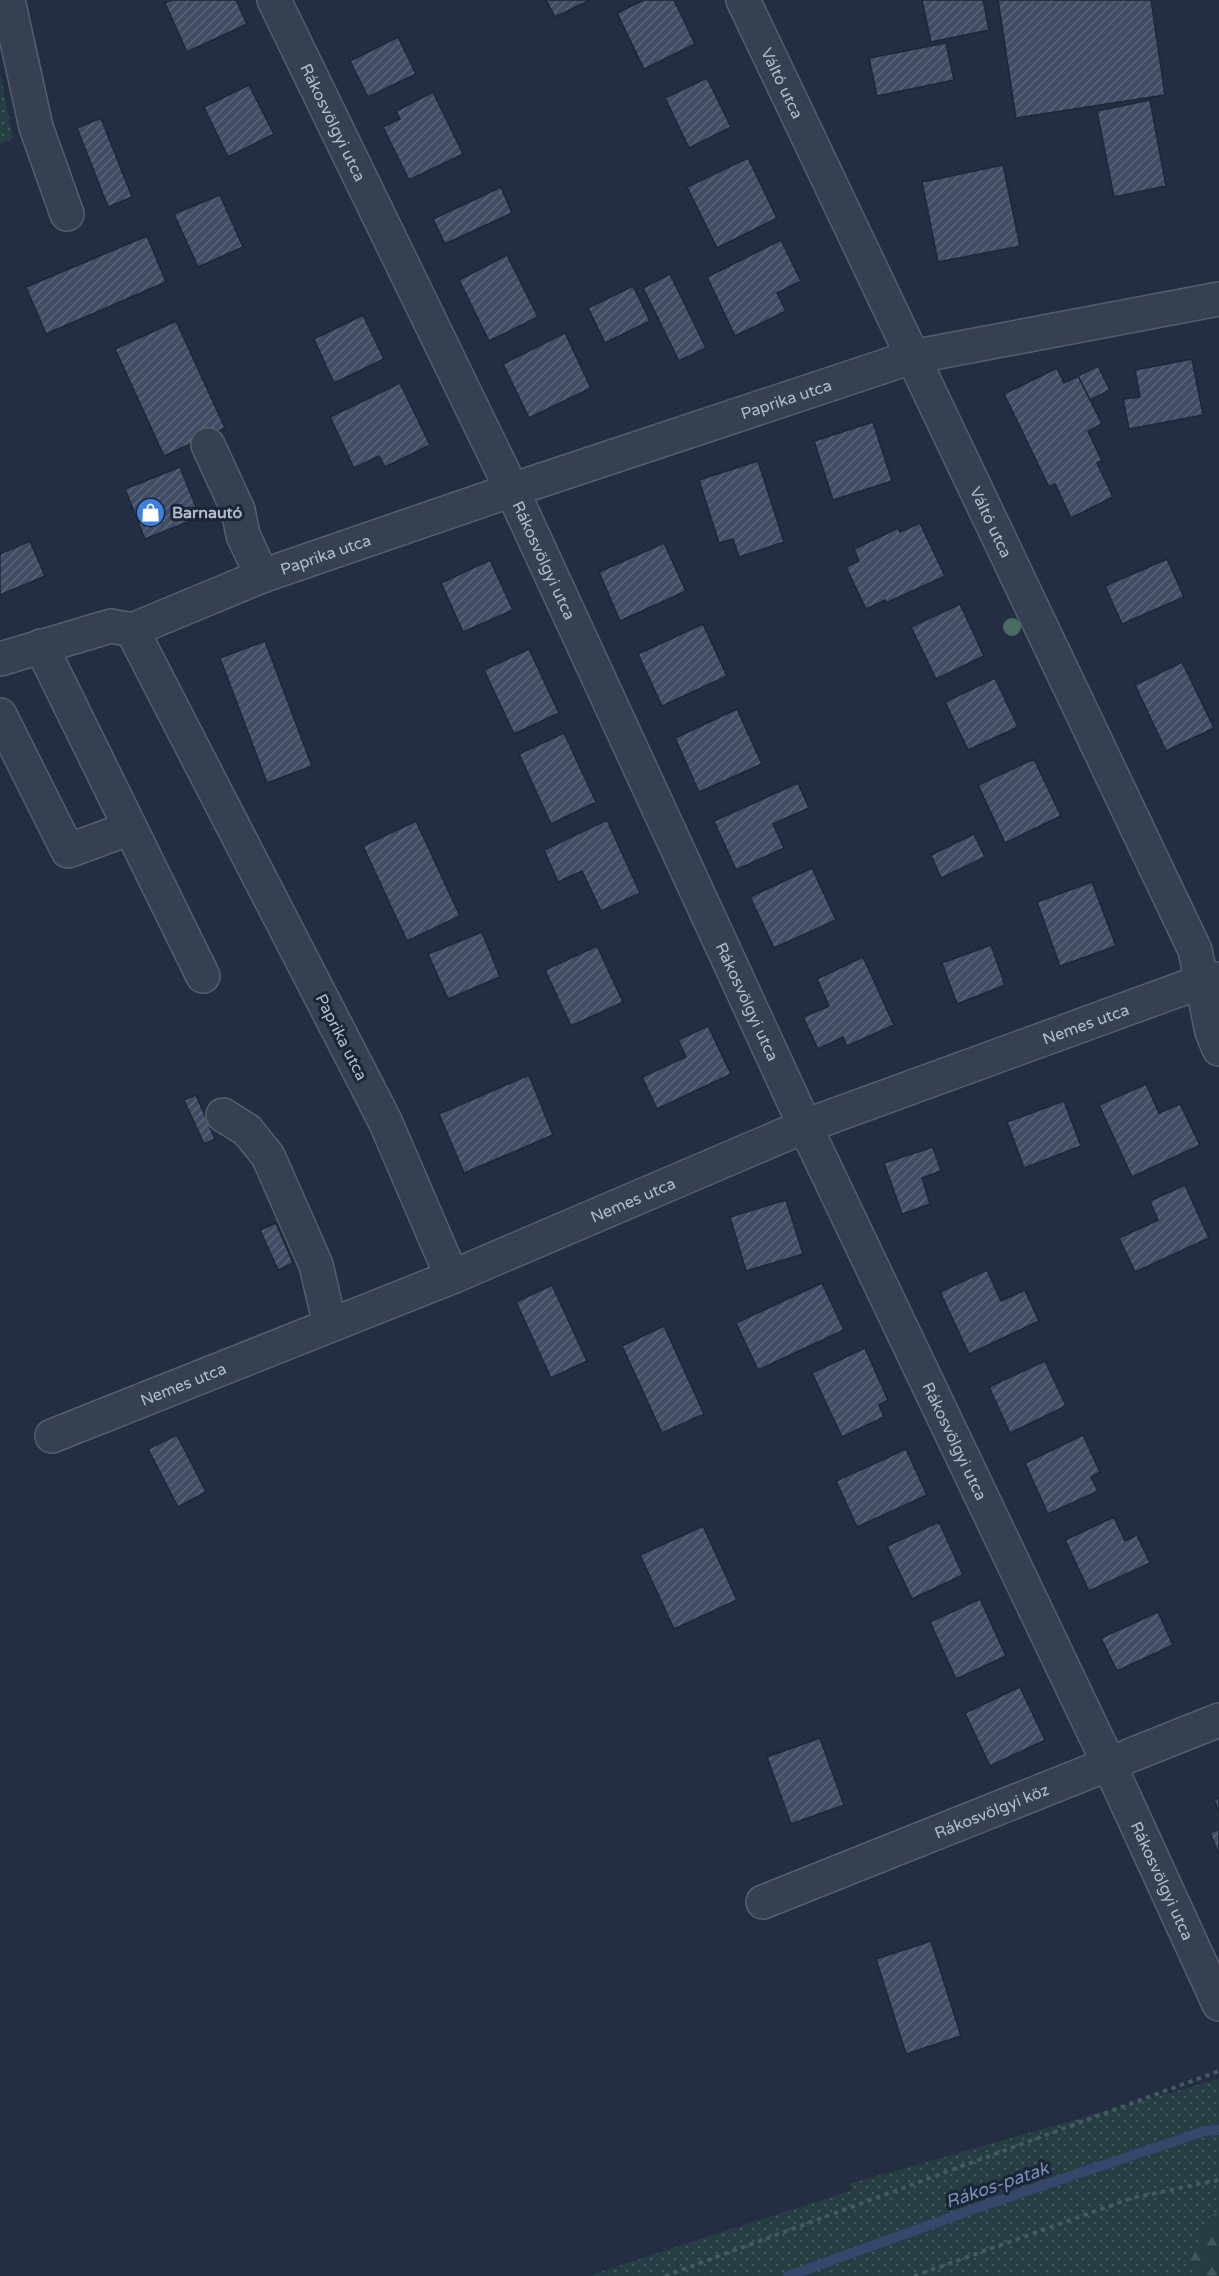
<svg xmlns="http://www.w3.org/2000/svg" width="1219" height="2276" font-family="'Varela Round',sans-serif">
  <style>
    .grass { fill: url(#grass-dots) }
    .forest { fill: url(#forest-firs) }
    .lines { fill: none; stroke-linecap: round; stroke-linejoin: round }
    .stream { stroke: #35476a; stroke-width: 10 }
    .building { fill: url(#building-hatch); stroke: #1e2738; stroke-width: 1.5 }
    .minor-casing { stroke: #555e6f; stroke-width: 36 }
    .path { stroke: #435a5f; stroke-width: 4; stroke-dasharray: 4.5 4.5; stroke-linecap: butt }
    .minor { stroke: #374051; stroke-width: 33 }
    .tree { fill: #4a6c61 }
    .labels { text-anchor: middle; stroke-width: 6; stroke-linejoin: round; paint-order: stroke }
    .street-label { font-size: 16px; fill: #b4bbcc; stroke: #1c2536 }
    .poi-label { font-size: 16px; font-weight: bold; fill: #b4bbcc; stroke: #1c2536; text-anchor: start }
    .water-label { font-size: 18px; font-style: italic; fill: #798eb5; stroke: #1c2536 }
  </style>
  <defs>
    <pattern id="grass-dots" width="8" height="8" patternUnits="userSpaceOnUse" patternTransform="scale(1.5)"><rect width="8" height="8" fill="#253d43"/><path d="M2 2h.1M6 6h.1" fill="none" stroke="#42575d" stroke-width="1.8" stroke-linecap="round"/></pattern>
    <pattern id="forest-firs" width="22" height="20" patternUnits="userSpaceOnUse" patternTransform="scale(1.5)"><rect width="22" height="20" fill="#253d43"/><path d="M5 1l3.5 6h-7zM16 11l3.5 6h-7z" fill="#42575d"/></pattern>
    <pattern id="building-hatch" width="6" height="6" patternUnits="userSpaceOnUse" patternTransform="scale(1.5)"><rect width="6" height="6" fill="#414d64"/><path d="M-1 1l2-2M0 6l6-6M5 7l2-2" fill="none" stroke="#5a6579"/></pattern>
  </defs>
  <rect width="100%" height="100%" fill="#232e42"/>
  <g class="grass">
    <polygon points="0,73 13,139 0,144"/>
    <polygon points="1219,2079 1219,2276 587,2276 852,2190 849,2184"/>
  </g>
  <polygon class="forest" points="1219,2211 1219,2276 1202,2276 1188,2264 1210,2217"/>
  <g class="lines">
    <polyline class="stream" points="788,2276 988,2204 1205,2131 1219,2130"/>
  </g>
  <g class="building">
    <polygon points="172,0 236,0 247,24 187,52 165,3"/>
    <polygon points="546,0 590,0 555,17"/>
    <polygon points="644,0 674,0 695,44 644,69 617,13"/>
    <polygon points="922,0 983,0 989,30 931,42"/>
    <polygon points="998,0 1151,0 1165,95 1016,118"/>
    <polygon points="398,37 416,74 368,97 350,61"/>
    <polygon points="946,43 954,80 877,96 869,58"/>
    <polygon points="707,78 731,127 689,148 665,98"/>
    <polygon points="249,85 274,134 228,157 204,107"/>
    <polygon points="433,92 463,154 409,180 383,127 400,119 396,111"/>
    <polygon points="1150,100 1166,186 1114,197 1097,111"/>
    <polygon points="101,118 132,197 108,207 77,128"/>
    <polygon points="748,158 777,218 717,248 687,187"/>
    <polygon points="1003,165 1020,246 938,262 922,182"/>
    <polygon points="501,187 512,213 445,244 433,219"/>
    <polygon points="220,195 243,247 198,267 174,214"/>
    <polygon points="147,236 166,282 46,334 26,287"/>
    <polygon points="781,240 801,281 777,293 786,311 735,336 707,277"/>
    <polygon points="507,255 538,317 489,341 459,280"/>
    <polygon points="670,274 706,348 679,361 643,288"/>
    <polygon points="633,286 650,321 605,343 588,308"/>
    <polygon points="363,315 384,359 334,383 314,339"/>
    <polygon points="176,321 225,428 164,456 115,349"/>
    <polygon points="565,333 591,388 529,418 503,364"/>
    <polygon points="1192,359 1203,415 1129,429 1123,399 1140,397 1135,370"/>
    <polygon points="1098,366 1110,390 1090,400 1078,376"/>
    <polygon points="1057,368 1064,383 1078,376 1102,424 1088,431 1102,461 1097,463 1113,497 1071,518 1055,484 1049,487 1004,394"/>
    <polygon points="400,383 430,445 385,467 379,456 354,468 330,417"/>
    <polygon points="873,422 892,481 833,500 814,441"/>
    <polygon points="758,461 784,542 739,557 733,539 719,543 699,480"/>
    <polygon points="180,467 200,517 145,539 125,489"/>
    <polygon points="920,523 945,576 886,603 885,600 866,609 846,567 859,561 854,549 898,528 900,532"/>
    <polygon points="30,541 45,576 0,595 0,554"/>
    <polygon points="664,543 686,591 620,621 599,572"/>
    <polygon points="1167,559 1184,597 1122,624 1105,586"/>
    <polygon points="490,560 513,610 463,632 441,583"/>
    <polygon points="960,604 984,656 936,679 911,627"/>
    <polygon points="703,624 727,676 662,706 638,654"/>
    <polygon points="265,641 312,766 267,783 220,658"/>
    <polygon points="529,649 559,713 514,734 484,670"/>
    <polygon points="1182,662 1214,728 1166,751 1135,685"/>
    <polygon points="995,678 1018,727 968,750 945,702"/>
    <polygon points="737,709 762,764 699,792 675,738"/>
    <polygon points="564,733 596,802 551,824 519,754"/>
    <polygon points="1034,759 1061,816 1005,843 978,785"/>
    <polygon points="798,783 809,808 773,824 784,848 736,870 714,821"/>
    <polygon points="607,820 640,893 601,911 582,871 558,882 544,850"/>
    <polygon points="416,821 460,916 407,941 363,846"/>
    <polygon points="974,834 985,857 941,878 931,855"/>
    <polygon points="812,868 836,920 774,948 750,897"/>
    <polygon points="1092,882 1116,946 1060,966 1037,902"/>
    <polygon points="482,932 500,977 448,999 428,954"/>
    <polygon points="991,945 1005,985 957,1004 942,963"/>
    <polygon points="597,946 623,1002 571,1026 545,970"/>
    <polygon points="863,957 894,1025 847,1046 843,1037 818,1049 803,1017 829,1006 817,979"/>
    <polygon points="708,1026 731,1074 657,1109 642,1077 686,1057 678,1040"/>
    <polygon points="529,1075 553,1135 464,1173 439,1114"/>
    <polygon points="1146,1084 1159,1113 1180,1104 1200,1145 1132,1177 1099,1105"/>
    <polygon points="196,1095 215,1139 204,1144 184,1100"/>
    <polygon points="1064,1101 1081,1146 1024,1168 1007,1122"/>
    <polygon points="933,1147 941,1171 922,1178 930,1204 902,1214 884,1163"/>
    <polygon points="1185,1185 1209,1238 1135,1272 1119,1238 1158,1220 1150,1201"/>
    <polygon points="786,1200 803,1254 746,1271 730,1217"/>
    <polygon points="276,1223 293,1263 278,1270 260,1230"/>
    <polygon points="987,1270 1001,1301 1025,1290 1039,1321 969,1354 940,1292"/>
    <polygon points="822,1283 844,1330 758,1370 736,1323"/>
    <polygon points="552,1285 587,1361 551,1378 516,1302"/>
    <polygon points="664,1326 704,1414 662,1433 622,1346"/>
    <polygon points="865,1348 888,1400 879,1405 884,1417 842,1437 812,1373"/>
    <polygon points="1045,1361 1066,1406 1010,1433 989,1387"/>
    <polygon points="177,1435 206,1492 178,1507 148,1449"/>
    <polygon points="1083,1435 1100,1472 1091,1477 1098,1491 1048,1514 1025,1463"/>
    <polygon points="906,1449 927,1495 857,1527 836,1481"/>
    <polygon points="1114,1517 1125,1541 1137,1535 1150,1563 1089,1591 1065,1540"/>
    <polygon points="939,1522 963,1575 912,1599 887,1546"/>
    <polygon points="703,1526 737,1600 674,1629 640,1555"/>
    <polygon points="980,1599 1006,1656 956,1679 930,1622"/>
    <polygon points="1158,1612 1173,1645 1117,1671 1101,1638"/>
    <polygon points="1020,1687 1045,1740 990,1766 965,1713"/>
    <polygon points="820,1738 844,1805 791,1824 767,1757"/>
    <polygon points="1219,1798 1219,1812 1214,1800"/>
    <polygon points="1219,1829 1219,1855 1210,1833"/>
    <polygon points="931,1941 961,2036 906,2054 876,1959"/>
  </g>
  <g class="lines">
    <defs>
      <g id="minor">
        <polyline points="8,0 36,127 67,214"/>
        <path id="s1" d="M 274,0 L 512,490 L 805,1126 L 1109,1764 L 1219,2004"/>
        <path id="s2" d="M 743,0 L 1195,950 L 1212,1032 L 1219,1049"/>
        <polyline points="208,445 238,510 243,535 262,576"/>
        <polyline points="41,646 203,976"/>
        <polyline points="0,659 111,626 132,630"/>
        <polyline points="0,715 68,851 130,828"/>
        <polyline points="223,1115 247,1130 268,1156 316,1265 330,1325"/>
        <path id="s3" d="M 452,1277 L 385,1121 L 132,630 L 262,576 L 512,490 L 912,357 L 1219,299"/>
        <path id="s4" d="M 52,1436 L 452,1277 L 805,1126 L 1203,981 L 1219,979"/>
        <path id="s5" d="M 763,1902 L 1219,1720"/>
      </g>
    </defs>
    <use href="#minor" class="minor-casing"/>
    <g class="path">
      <polyline points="665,2276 1219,2071"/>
      <polyline points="914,2276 1132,2198 1219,2180"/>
    </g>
    <use href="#minor" class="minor"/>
  </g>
  <circle class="tree" cx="1012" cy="627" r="9"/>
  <defs>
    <symbol id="shop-disc" viewBox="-11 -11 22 22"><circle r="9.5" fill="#3f7fe0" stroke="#1c2536"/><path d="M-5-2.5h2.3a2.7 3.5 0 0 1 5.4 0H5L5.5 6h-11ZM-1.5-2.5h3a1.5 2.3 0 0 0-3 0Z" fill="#fff"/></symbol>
  </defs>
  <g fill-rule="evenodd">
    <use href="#shop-disc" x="134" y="496" width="33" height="33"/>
  </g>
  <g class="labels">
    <g class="street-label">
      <text dy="6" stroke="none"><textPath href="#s2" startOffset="92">Váltó utca</textPath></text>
      <text dy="6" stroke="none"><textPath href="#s1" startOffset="136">Rákosvölgyi utca</textPath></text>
      <text dy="6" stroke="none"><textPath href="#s3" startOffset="1416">Paprika utca</textPath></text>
      <text dy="6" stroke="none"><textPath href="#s2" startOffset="578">Váltó utca</textPath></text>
      <text dy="6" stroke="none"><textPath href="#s3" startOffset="930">Paprika utca</textPath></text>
      <text dy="6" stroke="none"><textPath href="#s1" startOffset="622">Rákosvölgyi utca</textPath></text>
      <text dy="6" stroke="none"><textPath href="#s1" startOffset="1108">Rákosvölgyi utca</textPath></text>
      <text dy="6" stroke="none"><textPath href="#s4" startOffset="1113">Nemes utca</textPath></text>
      <text transform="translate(342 1037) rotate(63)" y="6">Paprika utca</text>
      <text dy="6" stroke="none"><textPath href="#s4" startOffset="627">Nemes utca</textPath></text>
      <text dy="6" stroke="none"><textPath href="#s4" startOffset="141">Nemes utca</textPath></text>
      <text dy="6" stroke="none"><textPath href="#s1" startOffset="1594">Rákosvölgyi utca</textPath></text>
      <text dy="6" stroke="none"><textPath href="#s5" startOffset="246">Rákosvölgyi köz</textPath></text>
      <text dy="6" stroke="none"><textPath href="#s1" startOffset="2080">Rákosvölgyi utca</textPath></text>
    </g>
    <g class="poi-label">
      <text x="172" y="518">Barnautó</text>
    </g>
    <g class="water-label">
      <text transform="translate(997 2185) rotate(-19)" y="6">Rákos-patak</text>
    </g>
  </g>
</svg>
